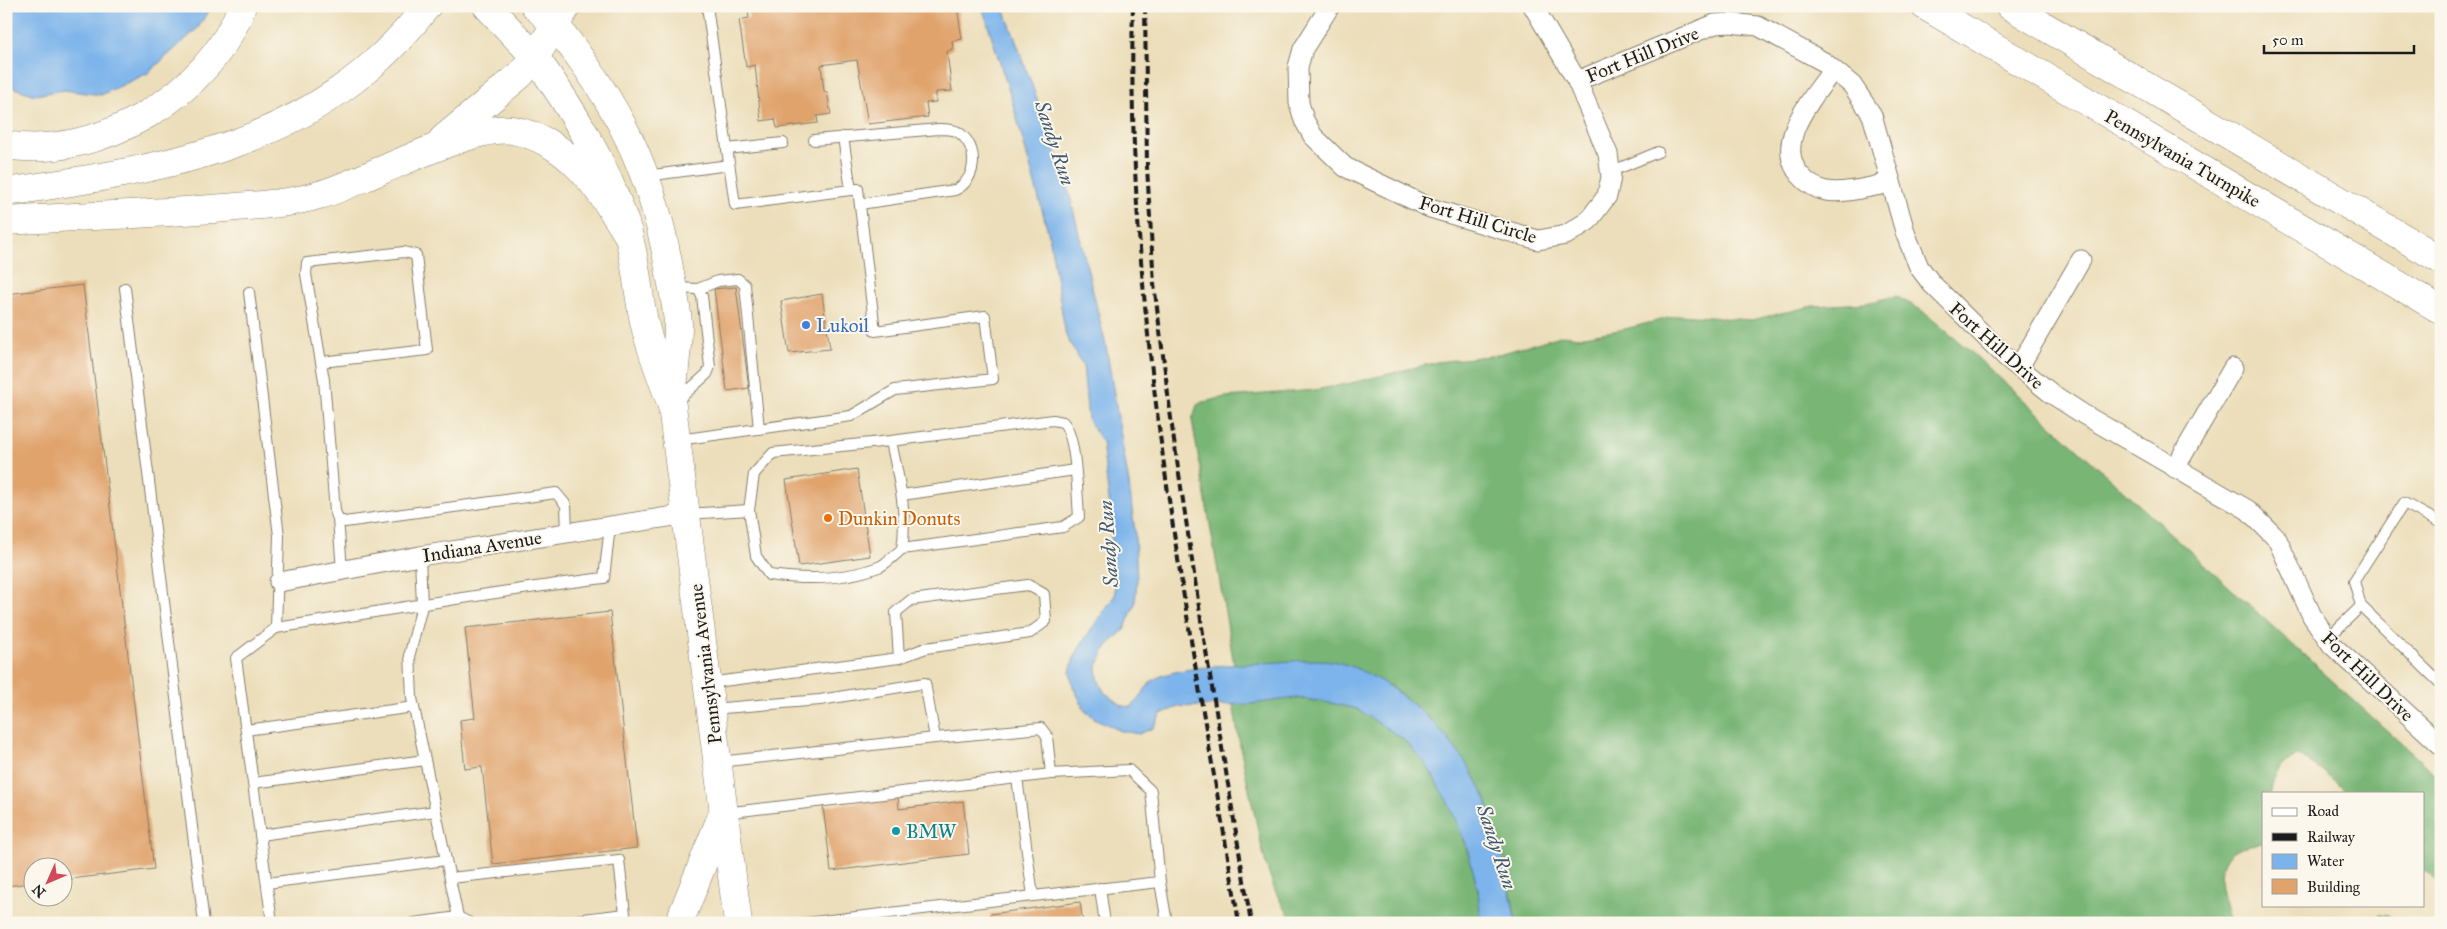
<svg xmlns="http://www.w3.org/2000/svg" width="2447" height="929" font-family="'IM FELL Great Primer',serif">
  <style>
    .forest { fill: #79b676; stroke: #4a6949 }
    .water { fill: #7bb4eb; stroke: #4c6884 }
    .building { fill: #e0a36c }
    .lines { fill: none; stroke-linecap: round; stroke-linejoin: round }
    .lane-casing { stroke: #847d6b; stroke-width: 12 }
    .street-casing { stroke: #847d6b; stroke-width: 21 }
    .secondary-casing { stroke: #847d6b; stroke-width: 29 }
    .primary-casing { stroke: #847d6b; stroke-width: 29 }
    .highway-casing { stroke: #847d6b; stroke-width: 29 }
    .lane { stroke: #fff; stroke-width: 10 }
    .street { stroke: #fff; stroke-width: 19 }
    .secondary { stroke: #fff; stroke-width: 28 }
    .primary { stroke: #fff; stroke-width: 28 }
    .highway { stroke: #fff; stroke-width: 28 }
    .rail { stroke: #1c1c1c; stroke-width: 4; stroke-dasharray: 8 4; stroke-linecap: butt }
    .shop-dot { fill: #3f7fe0; stroke: #fbf7ec; stroke-width: 2 }
    .food-dot { fill: #e8710a; stroke: #fbf7ec; stroke-width: 2 }
    .culture-dot { fill: #0f9aa8; stroke: #fbf7ec; stroke-width: 2 }
    .labels { text-anchor: middle; stroke-width: 4; stroke-linejoin: round; paint-order: stroke }
    .street-label { font-size: 19px; fill: #1c1c1c; stroke: #fbf7ec }
    .shop-label { font-size: 19px; fill: #366cbe; stroke: #fbf7ec; text-anchor: start }
    .food-label { font-size: 19px; fill: #c56008; stroke: #fbf7ec; text-anchor: start }
    .culture-label { font-size: 19px; fill: #0d838f; stroke: #fbf7ec; text-anchor: start }
    .water-label { font-size: 20px; font-style: italic; fill: #42596f; stroke: #fbf7ec }
  </style>
  <rect width="100%" height="100%" fill="#fbf7ec"/>
  <filter id="ink" filterUnits="userSpaceOnUse"><feTurbulence type="fractalNoise" baseFrequency=".02" numOctaves="2"/><feDisplacementMap in="SourceGraphic" scale="10" xChannelSelector="R" yChannelSelector="G"/><feConvolveMatrix kernelMatrix="1 2 1 2 8 2 1 2 1" color-interpolation-filters="sRGB"/></filter>
  <filter id="wash" filterUnits="userSpaceOnUse"><feTurbulence type="fractalNoise" baseFrequency=".0096" numOctaves="4" result="noise"/><feDisplacementMap in="SourceGraphic" scale="20" xChannelSelector="R" yChannelSelector="G"/><feGaussianBlur stdDeviation="1.12" result="paint"/><feColorMatrix in="noise" values="0 0 0 0 0 0 0 0 0 0 0 0 0 0 0 0 0 1.4 0 .05"/><feComposite in="paint" operator="in"/></filter>
  <g filter="url(#wash)">
    <rect width="100%" height="100%" fill="#ecdeba"/>
    <g class="forest">
      <path d="M 1896,296 L 1921,310 L 1970,351 L 2427,767 L 2441,783 L 2441,884 L 2423,869 L 2423,793 L 2346,793 C 2331,777 2318,765 2298,756 C 2283,761 2272,777 2271,793 L 2263,793 L 2263,843 C 2232,846 2214,859 2222,893 C 2224,903 2229,912 2229,923 L 1516,923 L 1505,859 L 1484,796 L 1458,752 L 1428,717 L 1391,686 L 1288,662 L 1234,665 L 1192,420 L 1197,405 L 1203,402 L 1226,397 L 1315,390 L 1347,384 L 1437,362 L 1496,355 L 1564,335 L 1578,337 L 1625,329 L 1680,315 L 1751,320 L 1813,306 L 1866,303 Z"/>
      <path d="M 1296,698 C 1316,701 1337,702 1356,709 C 1382,719 1408,741 1425,762 C 1450,793 1484,883 1481,923 L 1296,923 C 1270,895 1264,857 1256,821 C 1247,782 1239,744 1233,704 Z"/>
      <polygon points="2380,915 2389,916 2396,923 2372,923"/>
    </g>
    <g class="water">
      <polygon points="6,6 211,6 198,28 148,73 101,95 64,90 35,95 6,85"/>
      <path d="M 982,6 L 1003,6 L 1065,175 L 1106,346 L 1129,484 L 1135,533 L 1137,581 L 1135,604 L 1124,630 L 1107,646 L 1097,666 L 1098,679 L 1104,692 L 1123,706 L 1131,707 C 1139,700 1144,689 1152,681 C 1169,667 1240,664 1263,663 C 1283,662 1312,658 1332,661 C 1391,672 1463,742 1485,798 C 1500,839 1508,880 1516,923 L 1481,923 L 1478,890 L 1466,844 L 1448,803 L 1426,764 L 1403,739 L 1357,709 L 1331,703 L 1296,698 L 1251,704 L 1178,707 L 1161,714 L 1153,728 L 1139,734 L 1121,731 L 1096,719 L 1085,711 L 1073,686 L 1070,672 L 1074,658 L 1082,643 L 1115,595 L 1109,500 L 1102,442 L 1088,420 L 1083,366 L 1066,336 L 1049,235 L 1012,101 Z"/>
    </g>
    <g id="blocks">
      <g class="building">
        <polygon points="775,6 957,6 962,39 952,41 953,48 947,52 952,91 936,92 936,102 926,103 928,117 868,124 857,60 821,65 824,91 827,92 831,114 817,116 818,123 777,128 775,119 761,121 755,65 746,67 739,20 749,18 748,11"/>
        <polygon points="83,285 154,869 62,880 62,866 32,866 32,883 6,886 6,294"/>
        <polygon points="736,287 749,388 727,391 714,289"/>
        <polygon points="822,294 830,349 789,353 781,301"/>
        <polygon points="857,469 870,556 799,566 786,480"/>
        <polygon points="610,612 637,848 493,864 482,767 465,769 460,720 475,718 465,628"/>
        <polygon points="898,797 899,809 963,801 969,854 831,871 823,806"/>
        <polygon points="1080,902 1083,923 991,923 990,914"/>
      </g>
    </g>
  </g>
  <g filter="url(#ink)">
    <use href="#blocks" fill-opacity="0" stroke="#847d6b" stroke-width="1"/>
    <g class="lines">
      <defs>
        <g id="lane">
          <polyline points="843,137 851,190"/>
          <path d="M 814,140 L 939,129 C 945,129 953,129 958,132 C 979,146 978,179 955,190 L 860,204"/>
          <polyline points="727,149 783,143"/>
          <polyline points="1610,172 1658,152"/>
          <polyline points="646,176 729,165"/>
          <polyline points="125,288 204,923"/>
          <polyline points="674,288 698,289 702,296 710,367 707,374 678,400"/>
          <polyline points="698,289 718,281 738,279 745,285 759,429"/>
          <polyline points="249,292 279,536 276,628 236,658 272,923"/>
          <polyline points="321,362 427,350 416,255 404,252 307,263 306,274 324,380 335,511 338,519 345,522 556,493 566,505 567,533"/>
          <polyline points="678,440 851,416 895,390 993,379 985,316 875,331 858,189 735,205 707,6"/>
          <path d="M 891,441 C 898,477 908,512 902,549 C 896,554 888,562 881,566 C 846,580 805,580 769,575 L 756,556 L 749,510 L 754,474 L 773,453 L 891,441 L 1053,420 L 1063,422 C 1077,437 1077,495 1079,517 L 1063,527 L 902,549"/>
          <polyline points="902,495 1075,470"/>
          <polyline points="687,514 749,510"/>
          <polyline points="338,519 342,570"/>
          <polyline points="2441,523 2404,503 2354,581 2361,606 2441,684"/>
          <polyline points="420,556 422,606 410,653 412,698 458,917"/>
          <path d="M 276,628 C 385,611 494,591 604,578 L 610,526"/>
          <polyline points="2327,639 2361,606"/>
          <polyline points="708,683 899,658 926,648 1030,633 1046,621 1044,594 1028,585 911,600 896,612 899,658"/>
          <polyline points="711,709 820,700 925,683 935,738 719,762"/>
          <polyline points="246,730 414,707"/>
          <polyline points="253,783 425,760"/>
          <polyline points="724,813 1051,774 1047,736 1041,728 935,738"/>
          <polyline points="260,835 436,811"/>
          <polyline points="450,878 619,860 625,914 551,923"/>
          <polyline points="1160,882 1167,923"/>
          <polyline points="267,883 446,860"/>
          <polyline points="1100,888 1105,923"/>
          <polyline points="1033,896 1160,882 1151,791 1129,770 1051,774"/>
          <polyline points="414,923 458,917 470,923"/>
          <polyline points="806,923 1033,896 1017,778"/>
        </g>
        <g id="street">
          <polyline points="1330,6 1303,49 1298,67 1299,103 1304,120 1313,136 1345,167 1430,208 1538,240 1566,235 1588,221 1607,196 1611,177 1608,154 1577,81 1533,6"/>
          <path d="M 1833,70 C 1814,96 1772,142 1800,175 C 1807,183 1816,189 1826,191 C 1847,194 1871,186 1891,183"/>
          <polyline points="1577,81 1715,24 1730,23 1758,26 1824,62 1852,85 1872,115 1906,235 1919,267 1932,284 2007,358 2052,394 2083,414 2248,510 2277,539 2312,616 2332,645 2441,745"/>
          <polyline points="2019,367 2081,260"/>
          <polyline points="2175,468 2233,368"/>
          <polyline points="279,582 420,556 687,514"/>
        </g>
        <g id="secondary">
          <polyline points="535,57 567,6"/>
          <polyline points="679,923 723,813"/>
        </g>
        <g id="primary">
          <path d="M 555,25 C 617,102 652,170 669,268 C 672,286 677,305 678,324 C 678,346 674,370 673,392"/>
          <path d="M 535,57 C 572,109 604,161 625,223 C 637,258 637,295 646,330 C 653,356 663,381 672,406 L 738,923"/>
        </g>
        <g id="highway">
          <polyline points="535,6 555,25"/>
          <polyline points="1925,6 2441,310"/>
          <polyline points="2010,6 2441,260"/>
          <polyline points="443,139 520,75 535,57 487,6"/>
          <path d="M 6,145 C 98,161 211,94 242,6"/>
          <path d="M 6,192 C 168,168 320,146 427,6"/>
          <path d="M 6,221 C 79,216 153,214 225,208 C 256,205 290,204 319,195 C 341,189 362,178 382,170 C 413,157 481,125 512,130 C 571,141 599,189 628,235"/>
        </g>
      </defs>
      <use href="#lane" class="lane-casing"/>
      <use href="#street" class="street-casing"/>
      <use href="#secondary" class="secondary-casing"/>
      <use href="#primary" class="primary-casing"/>
      <use href="#highway" class="highway-casing"/>
      <use href="#lane" class="lane"/>
      <use href="#street" class="street"/>
      <use href="#secondary" class="secondary"/>
      <use href="#primary" class="primary"/>
      <use href="#highway" class="highway"/>
      <g class="rail">
        <path d="M 1133,6 C 1125,315 1189,619 1239,923"/>
        <polyline points="1145,6 1147,167 1154,284 1173,434 1202,627 1251,923"/>
      </g>
    </g>
  </g>
  <circle class="shop-dot" cx="806" cy="325" r="5"/>
  <circle class="food-dot" cx="828" cy="518" r="5"/>
  <circle class="culture-dot" cx="896" cy="831" r="5"/>
  <g class="labels">
    <g class="street-label">
      <text transform="translate(1642 54) rotate(-22)" y="7">Fort Hill Drive</text>
      <text transform="translate(2183 158) rotate(30)" y="7">Pennsylvania Turnpike</text>
      <text transform="translate(1478 219) rotate(17)" y="7">Fort Hill Circle</text>
      <text transform="translate(1997 345) rotate(42)" y="7">Fort Hill Drive</text>
      <text transform="translate(482 546) rotate(-9)" y="7">Indiana Avenue</text>
      <text transform="translate(705 664) rotate(-97)" y="7">Pennsylvania Avenue</text>
      <text transform="translate(2368 676) rotate(44)" y="7">Fort Hill Drive</text>
    </g>
    <g class="shop-label">
      <text x="816" y="332">Lukoil</text>
    </g>
    <g class="food-label">
      <text x="838" y="525">Dunkin Donuts</text>
    </g>
    <g class="culture-label">
      <text x="906" y="838">BMW</text>
    </g>
    <g class="water-label">
      <text transform="translate(1055 143) rotate(72)" y="7">Sandy Run</text>
      <text transform="translate(1108 544) rotate(-94)" y="7">Sandy Run</text>
      <text transform="translate(1497 847) rotate(72)" y="7">Sandy Run</text>
    </g>
  </g>
  <rect width="2447" height="929" fill="none" stroke="#fbf7ec" stroke-width="25"/>
  <rect x="2262" y="792" width="162" height="115" fill="#fbf7ec" stroke="#a29f99"/>
  <rect x="2272" y="808" width="25" height="8" fill="#ffffff" stroke="#a29f99"/>
  <text x="2307" y="816" font-size="15" fill="#1c1c1c">Road</text>
  <rect x="2272" y="833" width="25" height="8" fill="#1c1c1c" stroke="#a29f99"/>
  <text x="2307" y="842" font-size="15" fill="#1c1c1c">Railway</text>
  <rect x="2272" y="854" width="25" height="15" fill="#7bb4eb" stroke="#a29f99"/>
  <text x="2307" y="866" font-size="15" fill="#1c1c1c">Water</text>
  <rect x="2272" y="879" width="25" height="15" fill="#e0a36c" stroke="#a29f99"/>
  <text x="2307" y="892" font-size="15" fill="#1c1c1c">Building</text>
  <g transform="translate(48 882) rotate(225)"><circle r="24" fill="#fbf7ec" stroke="#a29f99"/>
  <path d="M0-4L9 19L0 12L-9 19Z" fill="#d1495b"/>
  <text y="-8" font-size="14" font-weight="bold" text-anchor="middle" fill="#1c1c1c">N</text>
  </g>
  <path d="M2264 45v8h150v-8" fill="none" stroke="#1c1c1c" stroke-width="2.5"/>
  <text x="2272" y="45" font-size="15" fill="#1c1c1c" stroke="#fbf7ec" stroke-width="4" paint-order="stroke">50 m</text>
</svg>
